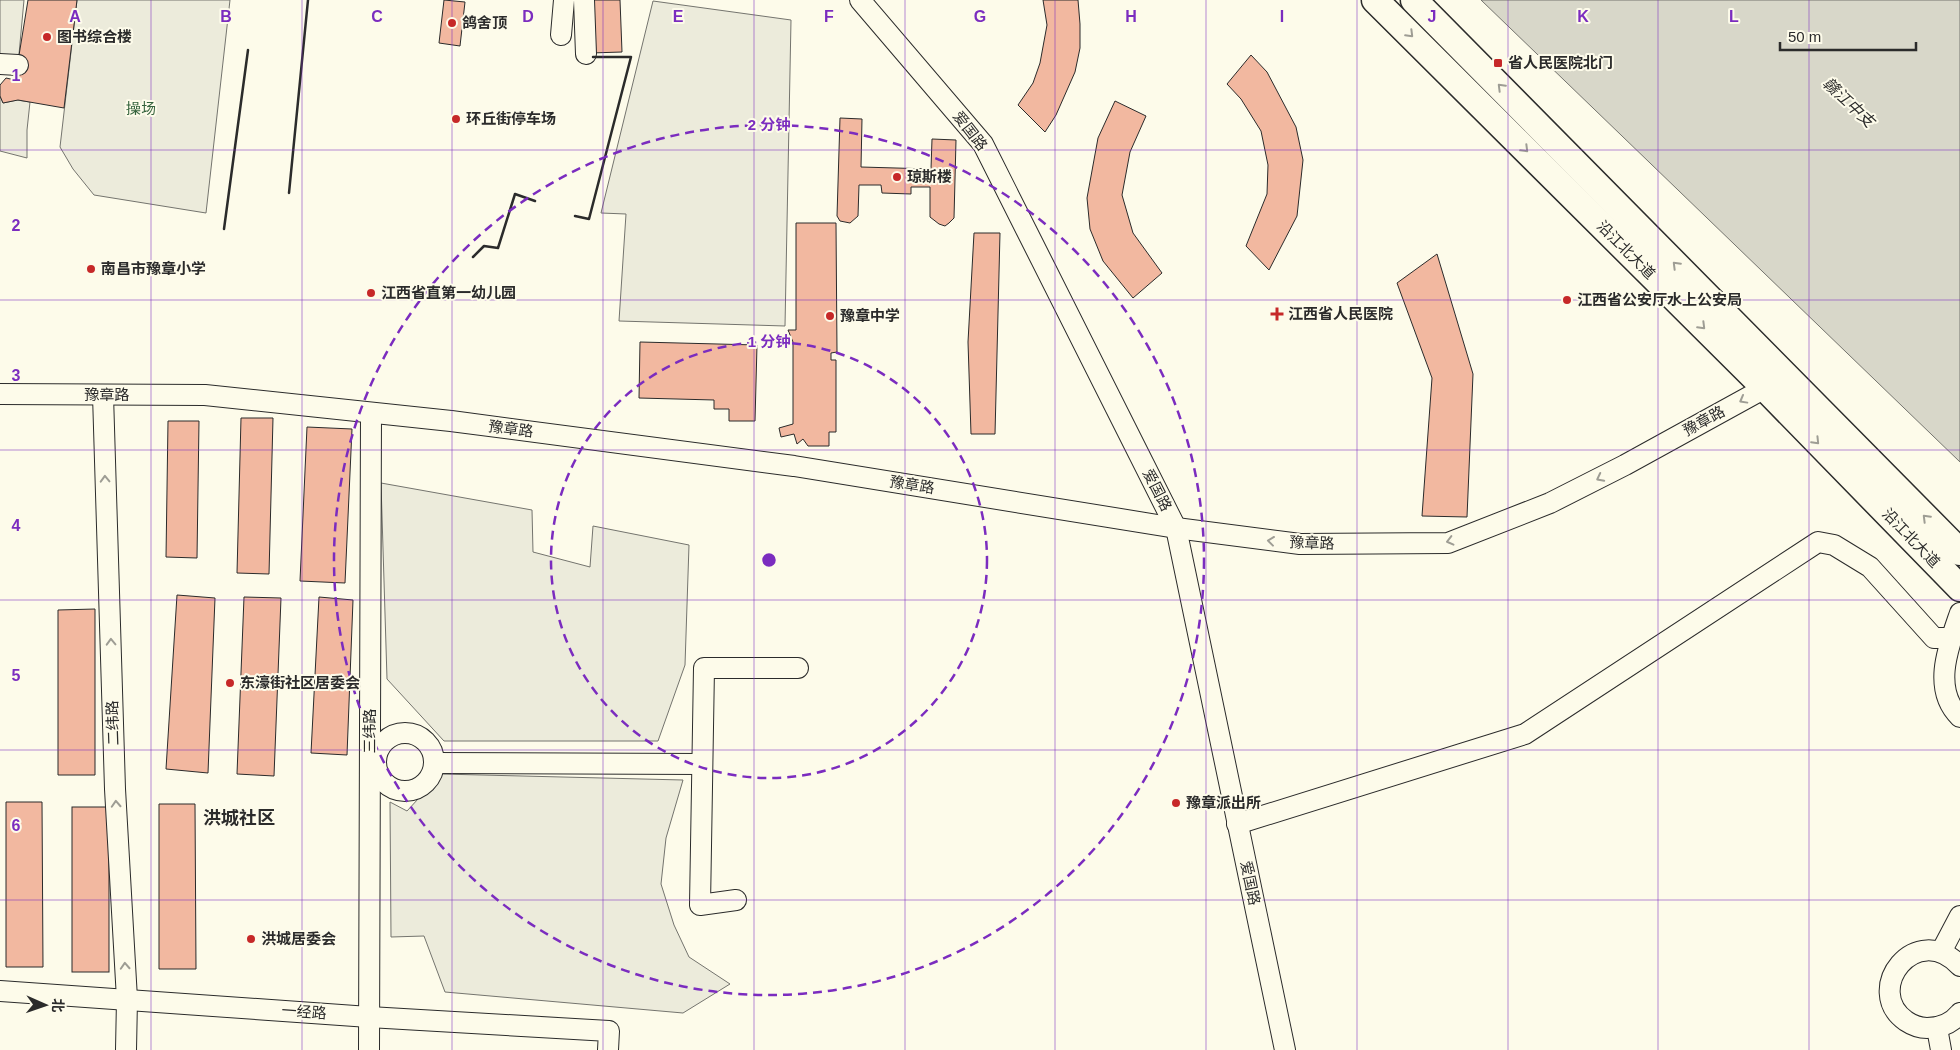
<svg xmlns="http://www.w3.org/2000/svg" width="1960" height="1050" font-family="Helvetica,'Noto Sans SC',sans-serif">
  <style>
    .green { fill: #ecebdb; stroke: #74746e }
    .water { fill: #d8d7c9; stroke: #74746e }
    .building { fill: #f2b8a0; stroke: #2b2b2b }
    .lines { fill: none; stroke-linecap: round; stroke-linejoin: round }
    .minor-casing { stroke: #2b2b2b; stroke-width: 22 }
    .major-casing { stroke: #2b2b2b; stroke-width: 29 }
    .minor { stroke: #fdfbea; stroke-width: 20 }
    .major { stroke: #fdfbea; stroke-width: 26 }
    .wall { stroke: #2b2b2b; stroke-width: 2.5 }
    .oneway { stroke: #9e9d94 }
    .grid { fill: none; stroke: #7b2cbf; stroke-width: 1; stroke-opacity: 0.55 }
    .ring { fill: none; stroke: #7b2cbf; stroke-width: 2.5; stroke-dasharray: 9 6 }
    .poi-dot { fill: #c62828; stroke: #fdfbea; stroke-width: 2 }
    .labels { text-anchor: middle; stroke-width: 4; stroke-linejoin: round; paint-order: stroke }
    .poi-label { font-size: 15px; font-weight: bold; fill: #2b2b2b; stroke: #fdfbea; text-anchor: start }
    .park-label { font-size: 15px; fill: #34623c; stroke: #fdfbea }
    .street-label { font-size: 15px; fill: #2b2b2b; stroke: #fdfbea }
    .water-label { font-size: 16px; font-style: italic; fill: #2b2b2b; stroke: #fdfbea }
    .quarter-label { font-size: 18px; font-weight: bold; fill: #2b2b2b; stroke: #fdfbea }
    .grid-label { font-size: 16px; text-anchor: middle; font-weight: bold; fill: #7b2cbf; stroke: #fdfbea; stroke-width: 4; stroke-linejoin: round; paint-order: stroke }
    .centre { fill: #7b2cbf; stroke: #fdfbea; stroke-width: 2.5 }
    .ring-label { font-size: 15px; text-anchor: middle; font-weight: bold; fill: #7b2cbf; stroke: #fdfbea; stroke-width: 4; stroke-linejoin: round; paint-order: stroke }
  </style>
  <rect width="100%" height="100%" fill="#fdfbea"/>
  <g class="green">
    <polygon points="0,0 24,0 18,65 0,63"/>
    <polygon points="77,0 230,0 206,213 94,195 73,169 60,147"/>
    <polygon points="653,1 791,20 785,326 619,321 626,214 601,213"/>
    <polygon points="0,96 3,103 17,100 30,102 27,130 27,158 0,151"/>
    <polygon points="381,483 532,510 533,552 590,567 593,526 689,545 685,665 658,741 444,741 387,679"/>
    <polygon points="441,774 683,780 666,838 661,884 674,925 689,957 730,984 683,1013 445,992 424,936 391,937 390,802 407,811"/>
  </g>
  <polygon class="water" points="1481,0 1960,0 1960,462"/>
  <g class="building">
    <polygon points="28,0 77,0 64,108 18,100 3,103 0,96 0,85 6,78 15,80"/>
    <polygon points="444,0 465,2 460,46 439,43"/>
    <polygon points="588,0 620,0 622,52 590,53"/>
    <polygon points="1043,0 1078,0 1080,24 1080,48 1075,72 1056,115 1045,132 1018,105 1033,83 1040,63 1047,25"/>
    <polygon points="1251,55 1267,72 1296,127 1303,160 1297,216 1269,270 1246,246 1267,194 1268,165 1261,131 1241,99 1227,84"/>
    <polygon points="1115,101 1146,116 1130,152 1122,195 1133,233 1162,273 1133,298 1103,261 1090,229 1087,198 1098,138"/>
    <polygon points="840,118 862,119 861,167 931,169 932,139 956,140 954,218 949,223 945,226 939,224 930,217 930,187 911,187 911,194 882,193 881,185 859,185 858,216 850,223 840,221 837,216"/>
    <polygon points="796,223 836,223 837,352 831,353 831,360 836,360 836,432 829,432 829,446 808,446 803,439 797,444 794,434 781,437 779,428 793,424 793,342 788,330 796,330"/>
    <polygon points="974,233 1000,233 995,434 971,434 968,342"/>
    <polygon points="1437,254 1473,374 1467,517 1422,516 1432,378 1397,283"/>
    <polygon points="640,342 757,345 755,421 729,421 729,409 714,409 714,400 639,398"/>
    <polygon points="241,418 273,418 269,574 237,573"/>
    <polygon points="168,421 199,421 197,558 166,557"/>
    <polygon points="307,427 352,429 345,583 300,581"/>
    <polygon points="177,595 215,598 208,773 166,769"/>
    <polygon points="244,597 281,598 274,776 237,774"/>
    <polygon points="319,597 353,600 347,755 311,753"/>
    <polygon points="95,609 95,775 58,775 58,610"/>
    <polygon points="6,802 42,802 43,967 6,967"/>
    <polygon points="159,804 195,804 196,969 159,969"/>
    <rect x="72" y="807" width="37" height="165"/>
  </g>
  <g class="lines">
    <defs>
      <g id="minor">
        <polyline points="584,0 586,54"/>
        <polyline points="860,0 983,144 1176,528 1285,1050"/>
        <polyline points="561,35 564,0"/>
        <polyline points="0,64 18,65"/>
        <polyline points="0,394 205,395 451,421 794,466 1176,528 1300,544 1448,543 1550,503 1625,465 1765,388 1774,378"/>
        <polyline points="103,395 115,789 127,999 126,1050"/>
        <path d="M 1960,613 C 1949,645 1931,689 1960,717"/>
        <circle cx="405" cy="762" r="29"/>
        <polyline points="434,763 702,764"/>
        <polyline points="1237,824 1525,734 1818,542 1834,545 1870,567 1934,638 1952,638"/>
        <polyline points="736,900 700,905 704,668 798,668"/>
        <polyline points="1941,952 1960,916"/>
        <path d="M 1960,966 C 1916,919 1862,990 1906,1021 C 1912,1025 1919,1028 1927,1028 C 1940,1028 1952,1023 1960,1013"/>
        <polyline points="0,991 369,1017 609,1031 608,1050"/>
        <polyline points="1937,1028 1941,1050"/>
        <polyline points="369,1050 371,413"/>
      </g>
      <g id="major">
        <polyline points="1375,0 1765,388 1960,588"/>
        <polyline points="1414,0 1960,552"/>
      </g>
    </defs>
    <use href="#minor" class="minor-casing"/>
    <use href="#major" class="major-casing"/>
    <use href="#minor" class="minor"/>
    <use href="#major" class="major"/>
    <g class="wall">
      <polyline points="289,193 308,0"/>
      <polyline points="575,216 589,219 631,57 593,57"/>
      <polyline points="224,229 248,50"/>
      <polyline points="473,257 484,246 498,248 515,194 535,201"/>
    </g>
  </g>
  <defs><path id="oneway-chevron" d="M-2-3.5L2.5 0L-2 3.5" fill="none" stroke-width="1.6" stroke-linecap="round" stroke-linejoin="round" transform="scale(1.25)"/></defs>
  <g class="oneway">
    <use href="#oneway-chevron" transform="translate(1410 34) rotate(45)"/>
    <use href="#oneway-chevron" transform="translate(1501 87) rotate(-135)"/>
    <use href="#oneway-chevron" transform="translate(1525 149) rotate(45)"/>
    <use href="#oneway-chevron" transform="translate(1676 265) rotate(-135)"/>
    <use href="#oneway-chevron" transform="translate(1702 326) rotate(45)"/>
    <use href="#oneway-chevron" transform="translate(1743 400) rotate(151)"/>
    <use href="#oneway-chevron" transform="translate(1816 441) rotate(46)"/>
    <use href="#oneway-chevron" transform="translate(1600 478) rotate(153)"/>
    <use href="#oneway-chevron" transform="translate(105 479) rotate(-92)"/>
    <use href="#oneway-chevron" transform="translate(1926 518) rotate(-135)"/>
    <use href="#oneway-chevron" transform="translate(1271 541) rotate(-173)"/>
    <use href="#oneway-chevron" transform="translate(1450 541) rotate(166)"/>
    <use href="#oneway-chevron" transform="translate(111 642) rotate(-92)"/>
    <use href="#oneway-chevron" transform="translate(116 804) rotate(-93)"/>
    <use href="#oneway-chevron" transform="translate(125 966) rotate(-93)"/>
  </g>
  <path class="grid" d="M 151,0 L 151,1050M 302,0 L 302,1050M 452,0 L 452,1050M 603,0 L 603,1050M 754,0 L 754,1050M 905,0 L 905,1050M 1055,0 L 1055,1050M 1206,0 L 1206,1050M 1357,0 L 1357,1050M 1508,0 L 1508,1050M 1658,0 L 1658,1050M 1809,0 L 1809,1050M 0,150 L 1960,150M 0,300 L 1960,300M 0,450 L 1960,450M 0,600 L 1960,600M 0,750 L 1960,750M 0,900 L 1960,900"/>
  <g class="ring">
    <circle cx="769" cy="560" r="218"/>
    <circle cx="769" cy="560" r="435"/>
  </g>
  <g class="poi-dot">
    <circle cx="452" cy="23" r="5"/>
    <circle cx="47" cy="37" r="5"/>
    <rect x="1493" y="58" width="10" height="10" rx="2.5"/>
    <circle cx="456" cy="119" r="5"/>
    <circle cx="897" cy="177" r="5"/>
    <circle cx="91" cy="269" r="5"/>
    <circle cx="371" cy="293" r="5"/>
    <circle cx="1567" cy="300" r="5"/>
    <path d="M1274.5 306.5h5v5h5v5h-5v5h-5v-5h-5v-5h5z"/>
    <circle cx="830" cy="316" r="5"/>
    <circle cx="230" cy="683" r="5"/>
    <circle cx="1176" cy="803" r="5"/>
    <circle cx="251" cy="939" r="5"/>
  </g>
  <g class="labels">
    <g class="poi-label">
      <text x="462" y="28">鸽舍顶</text>
      <text x="57" y="42">图书综合楼</text>
      <text x="1508" y="68">省人民医院北门</text>
      <text x="466" y="124">环丘街停车场</text>
      <text x="907" y="182">琼斯楼</text>
      <text x="101" y="274">南昌市豫章小学</text>
      <text x="381" y="298">江西省直第一幼儿园</text>
      <text x="1577" y="305">江西省公安厅水上公安局</text>
      <text x="1288" y="319">江西省人民医院</text>
      <text x="840" y="321">豫章中学</text>
      <text x="240" y="688">东濠街社区居委会</text>
      <text x="1186" y="808">豫章派出所</text>
      <text x="261" y="944">洪城居委会</text>
    </g>
    <g class="park-label">
      <text x="141" y="114">操场</text>
    </g>
    <g class="street-label">
      <text transform="translate(970 131) rotate(52)" y="5">爱国路</text>
      <text transform="translate(1626 250) rotate(45)" y="5">沿江北大道</text>
      <text x="107" y="400">豫章路</text>
      <text transform="translate(1704 421) rotate(-29)" y="5">豫章路</text>
      <text transform="translate(511 429) rotate(7)" y="5">豫章路</text>
      <text transform="translate(912 485) rotate(9)" y="5">豫章路</text>
      <text transform="translate(1157 490) rotate(63)" y="5">爱国路</text>
      <text transform="translate(1911 538) rotate(46)" y="5">沿江北大道</text>
      <text transform="translate(1312 543) rotate(2)" y="5">豫章路</text>
      <text transform="translate(113 723) rotate(-92)" y="5">二纬路</text>
      <text transform="translate(370 731) rotate(-90)" y="5">三纬路</text>
      <text transform="translate(1250 883) rotate(78)" y="5">爱国路</text>
      <text transform="translate(304 1012) rotate(4)" y="5">一经路</text>
    </g>
    <g class="water-label">
      <text transform="translate(1849 102) rotate(43)" y="6">赣江中支</text>
    </g>
    <g class="quarter-label">
      <text x="239" y="824">洪城社区</text>
    </g>
  </g>
  <g class="grid-label">
    <text x="75" y="22">A</text>
    <text x="226" y="22">B</text>
    <text x="377" y="22">C</text>
    <text x="528" y="22">D</text>
    <text x="678" y="22">E</text>
    <text x="829" y="22">F</text>
    <text x="980" y="22">G</text>
    <text x="1131" y="22">H</text>
    <text x="1282" y="22">I</text>
    <text x="1432" y="22">J</text>
    <text x="1583" y="22">K</text>
    <text x="1734" y="22">L</text>
    <text x="16" y="81">1</text>
    <text x="16" y="231">2</text>
    <text x="16" y="381">3</text>
    <text x="16" y="531">4</text>
    <text x="16" y="681">5</text>
    <text x="16" y="831">6</text>
  </g>
  <circle cx="769" cy="560" r="8" class="centre"/>
  <g class="ring-label">
    <text x="769" y="130">2 分钟</text>
    <text x="769" y="347">1 分钟</text>
  </g>
  <g transform="translate(45 1005) rotate(92)" stroke="#fdfbea" stroke-width="4" paint-order="stroke">
  <path d="M0-4L9 19L0 12L-9 19Z" fill="#2b2b2b"/>
  <text y="-8" font-size="14" font-weight="bold" text-anchor="middle" fill="#2b2b2b">北</text>
  </g>
  <path d="M1780 42v8h136v-8" fill="none" stroke="#2b2b2b" stroke-width="2.5"/>
  <text x="1788" y="42" font-size="15" fill="#2b2b2b" stroke="#fdfbea" stroke-width="4" paint-order="stroke">50 m</text>
</svg>
